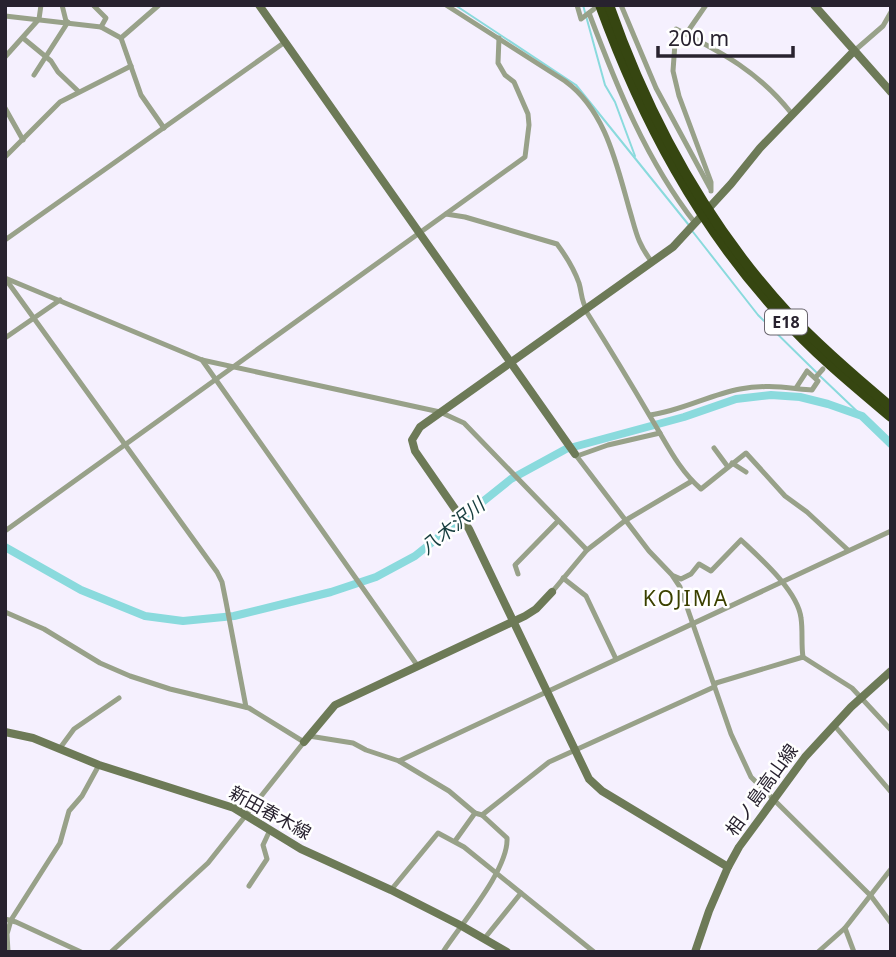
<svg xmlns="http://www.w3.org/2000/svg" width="896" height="957" font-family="'Noto Sans','Noto Sans JP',sans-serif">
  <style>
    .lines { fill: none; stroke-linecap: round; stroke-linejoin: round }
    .stream { stroke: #8adadd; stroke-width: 2 }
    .river { stroke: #8adadd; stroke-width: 8 }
    .street { stroke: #98a189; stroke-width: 5 }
    .secondary { stroke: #6d7a57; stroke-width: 8 }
    .highway { stroke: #364611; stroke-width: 10 }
    .labels { text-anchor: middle; stroke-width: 5; stroke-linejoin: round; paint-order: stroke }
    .shield { fill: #fff; stroke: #68646d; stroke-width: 2 }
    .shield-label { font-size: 16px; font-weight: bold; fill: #28222f }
    .street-label { font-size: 18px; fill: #28222f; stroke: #fff }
    .water-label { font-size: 19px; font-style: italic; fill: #163d3e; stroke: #fff }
    .quarter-label { font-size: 21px; letter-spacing: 2px; fill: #3b4000; stroke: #fff }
  </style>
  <rect width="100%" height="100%" fill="#f5f0fe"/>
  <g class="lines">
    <g class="stream">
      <polyline points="455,5 576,85 688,224"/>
      <polyline points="583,5 605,85 615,102 635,156"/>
      <polyline points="693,232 758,315 816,372"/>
      <polyline points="820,376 862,416"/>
    </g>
    <polyline class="river" points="5,547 81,590 145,616 183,621 234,616 331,592 376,577 415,556 511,479 566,449 684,417 736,399 771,395 800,397 828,404 862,416 891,444"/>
    <g class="street">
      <polyline points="62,5 66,21"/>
      <polyline points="93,5 106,18 101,27"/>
      <path d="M 446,5 L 565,81 C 605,110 616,162 629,208 C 636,231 637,243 652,262"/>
      <polyline points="577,5 581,19 594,9"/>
      <polyline points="621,5 656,88 710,188"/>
      <path d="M 589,13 C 617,87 646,160 695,223"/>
      <polyline points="5,16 101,27 121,38 141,95 164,128"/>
      <polyline points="686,34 706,5"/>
      <polyline points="23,38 51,61 58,72 78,91"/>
      <polyline points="121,38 159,5"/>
      <polyline points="853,52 883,26 891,12"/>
      <polyline points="5,57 39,19 41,5"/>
      <polyline points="34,75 68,22"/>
      <polyline points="5,108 23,140"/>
      <polyline points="5,157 60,102 131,66"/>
      <path d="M 711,191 L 711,182 L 679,96 L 673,71 L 676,29 C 723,53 759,72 792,114"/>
      <path d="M 446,214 L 465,217 L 557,244 C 566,256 574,269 579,283 C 582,293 581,301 587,310"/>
      <polyline points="5,240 285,42"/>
      <polyline points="5,278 202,360 440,412 464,423 587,550"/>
      <polyline points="7,281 217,572 222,582 226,602 246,707"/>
      <path d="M 586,311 C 608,346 630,382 651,418 C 667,444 678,469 701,489 L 746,453 L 785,496 L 807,512 L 848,550"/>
      <polyline points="5,338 60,300"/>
      <polyline points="202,360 417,665"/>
      <polyline points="815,378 823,369"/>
      <path d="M 650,415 C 681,411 709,395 740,389 C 765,384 787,388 812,390 L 818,381 L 807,371 L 796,388"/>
      <polyline points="714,448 728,467"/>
      <polyline points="575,454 649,551 672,575 680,587 731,734 751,777 871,896 891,923"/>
      <polyline points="577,456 608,445 660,433"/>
      <polyline points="732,463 746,472"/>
      <polyline points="5,531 525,157 529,125 528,114 514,82 505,75 498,63 499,38"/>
      <polyline points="518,574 515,565 558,521"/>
      <path d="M 674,576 L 681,579 L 691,574 L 699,564 L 711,571 L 741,540 C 760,558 798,591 801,618 C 803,631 801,644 803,657"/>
      <polyline points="563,578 586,596 616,659"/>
      <polyline points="552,592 587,550 626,520 692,481"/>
      <polyline points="5,612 44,629 100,663 130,676 170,689 249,708 304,742 208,863 111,952"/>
      <polyline points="834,725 891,792"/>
      <polyline points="309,736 353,743 366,750 399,761 449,791 475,813 482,815 549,762 714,687 716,683 803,657 852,688 891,730"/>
      <polyline points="60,748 74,729 119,698"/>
      <polyline points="399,761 891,531"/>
      <polyline points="455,841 475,813"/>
      <polyline points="249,886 267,859 263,845 270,830"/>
      <polyline points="391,890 438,833 464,847 594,952"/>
      <polyline points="5,919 16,922 81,952"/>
      <polyline points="845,928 854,952"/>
      <polyline points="484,939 521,893"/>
      <polyline points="8,952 7,934 11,920 60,843 69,811 82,796 99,765"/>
      <path d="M 443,952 C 461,924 509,869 507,838 L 482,815"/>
      <polyline points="818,952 845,928 891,869"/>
    </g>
    <g class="secondary">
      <polyline points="259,5 575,454"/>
      <polyline points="814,5 891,92"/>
      <polyline points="5,732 33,738 99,765 234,808 301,849 391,890 460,925 507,952"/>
      <polyline points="304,742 335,705 525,616 536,609 552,592"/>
      <polyline points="728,867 602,791 589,779 469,529 415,451 412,440 420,427 673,247 731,184 760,148 853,52"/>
      <polyline points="695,952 709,911 728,867 739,847 805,757 851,707 891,671"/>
    </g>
    <g class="highway">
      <path d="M 600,5 C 642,120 698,226 781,316 C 814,353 853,385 891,417"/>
      <path d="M 609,5 C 649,119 706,224 788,313 C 820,347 855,377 891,407"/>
    </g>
  </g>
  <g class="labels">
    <rect class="shield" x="765" y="309.5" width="42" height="25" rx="5"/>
    <g class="shield-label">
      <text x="786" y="328">E18</text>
    </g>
    <g class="street-label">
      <text transform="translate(762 790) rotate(-54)" y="6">相ノ島高山線</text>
      <text transform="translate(270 813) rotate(29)" y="6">新田春木線</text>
    </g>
    <g class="water-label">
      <text transform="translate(452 526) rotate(-39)" y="7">八木沢川</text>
    </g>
    <g class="quarter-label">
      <text x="686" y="606">KOJIMA</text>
    </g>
  </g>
  <rect width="896" height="957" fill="none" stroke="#28222f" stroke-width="14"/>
  <path d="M658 46v10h135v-10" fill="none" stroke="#28222f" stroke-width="3.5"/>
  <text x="668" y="46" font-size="21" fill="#28222f" stroke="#ffffff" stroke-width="5" paint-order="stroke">200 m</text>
</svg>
